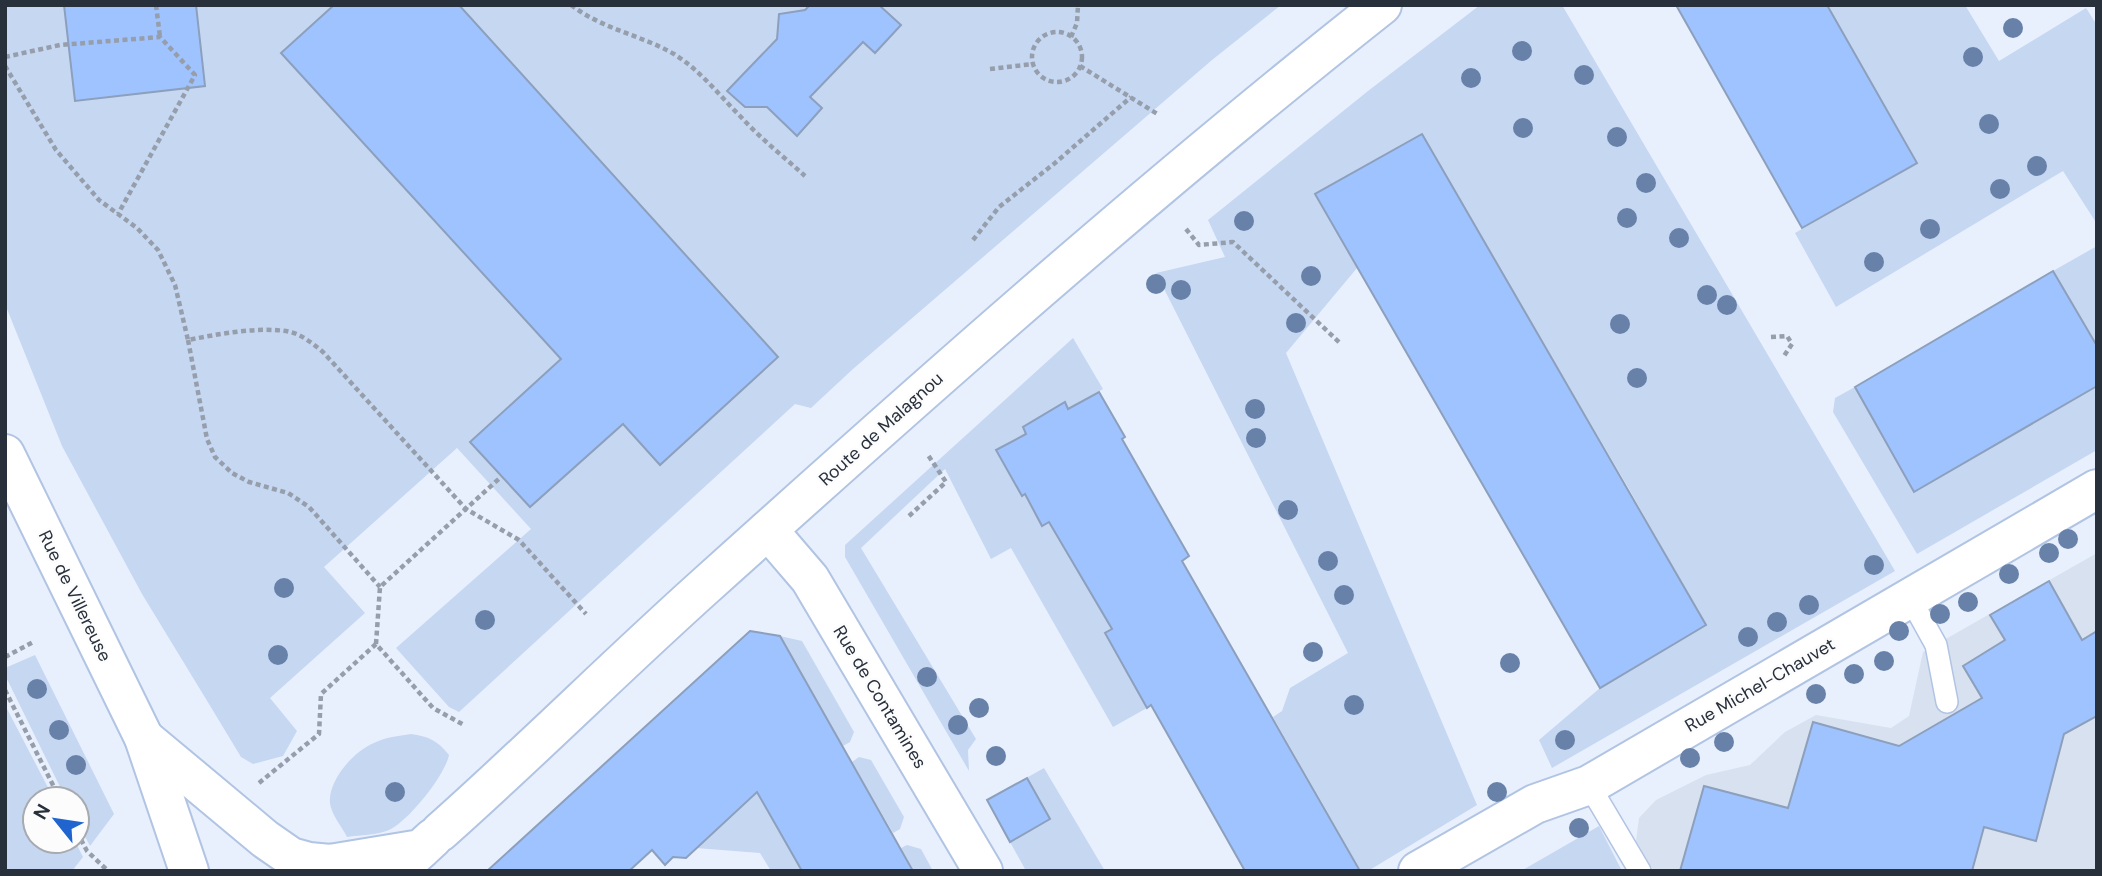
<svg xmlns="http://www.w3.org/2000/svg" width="2102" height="876" font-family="'DM Sans',sans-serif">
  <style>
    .built { fill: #d7e1f0 }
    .green { fill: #c6d7f2 }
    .building { fill: #9fc3fe; stroke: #8c9fbc; stroke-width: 2 }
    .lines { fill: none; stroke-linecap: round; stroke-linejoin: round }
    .service-casing { stroke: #b1c4e3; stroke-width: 24 }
    .minor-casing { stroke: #b1c4e3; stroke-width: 42 }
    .secondary-casing { stroke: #b1c4e3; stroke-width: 42 }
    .primary-casing { stroke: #b1c4e3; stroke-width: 42 }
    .path { stroke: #969eab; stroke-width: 4.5; stroke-dasharray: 5 3.5; stroke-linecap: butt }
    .service { stroke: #fff; stroke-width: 21 }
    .minor { stroke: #fff; stroke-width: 38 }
    .secondary { stroke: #fff; stroke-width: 38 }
    .primary { stroke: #fff; stroke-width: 38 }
    .tree { fill: #6881a9 }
    .labels { text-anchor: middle; stroke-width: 5; stroke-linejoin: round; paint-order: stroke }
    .street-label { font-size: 18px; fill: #28303c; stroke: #fcfcfc }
  </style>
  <rect width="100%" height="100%" fill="#e8f0fd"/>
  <polygon class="built" points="2097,553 2097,871 1654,871 1636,841 1639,818 1656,800 1706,775 1750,765 1785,732 1816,715 1891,728 1909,716 1923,652"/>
  <g class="green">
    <polygon points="5,5 1281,5 1212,60 853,369 811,408 795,404 459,712 449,707 396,648 531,529 457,448 324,567 365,613 270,698 297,731 283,756 253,764 241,757 209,704 142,594 62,446 5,304"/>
    <polygon points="1480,5 1562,5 1895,571 1552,768 1539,740 1600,688 1706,625 1629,489 1421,134 1315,194 1357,268 1286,353 1477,805 1368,871 1361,871 1273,717 1282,711 1290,688 1348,653 1156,273 1225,257 1208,220 1368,91"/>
    <polygon points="1827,5 1965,5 1999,61 2086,8 2097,25 2097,224 2063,171 1836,307 1795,233 1917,162"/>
    <polygon points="2097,246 2097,346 2053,271"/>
    <polygon points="1073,338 1103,389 1068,409 1064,403 1023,427 1026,434 996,451 1022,495 1025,494 1049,522 1112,629 1105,633 1147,708 1113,727 1011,548 991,559 945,469 861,548 976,739 968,750 969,771 845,557 845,545"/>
    <polygon points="2097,386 2097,450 1917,554 1833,412 1835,398 1855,387 1915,492"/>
    <polygon points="780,636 802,641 854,732 850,742 843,746"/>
    <polygon points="35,655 114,814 90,846 77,821 77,799 66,799 5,675 5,668"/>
    <polygon points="5,705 54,799 35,799 35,841 75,841 83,857 72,871 5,871"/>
    <path d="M 411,734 C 428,736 438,741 449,755 C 445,775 410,819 391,829 C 380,835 360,835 347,837 C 342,827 331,814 330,803 C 328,780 354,751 374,743 C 386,737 398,736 411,734 Z"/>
    <polygon points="742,735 802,871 771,871 760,853 696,848"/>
    <polygon points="859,757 871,760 904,817 900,829 893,833 852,762"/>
    <polygon points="1044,768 1105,871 1026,871 987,800"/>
    <polygon points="1599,826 1622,871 1521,871"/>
    <polygon points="907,845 921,849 933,871 914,871 901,848"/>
  </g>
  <g class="building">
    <polygon points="64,5 196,5 205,86 75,101"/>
    <polygon points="334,5 459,5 778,357 660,465 623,424 530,507 470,442 561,359 281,53"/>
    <polygon points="810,5 879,5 901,25 875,53 863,42 810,97 822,108 797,136 767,107 745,107 727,91 777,39 779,14 805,10"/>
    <polygon points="1676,5 1827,5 1917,163 1802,228"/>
    <polygon points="1422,134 1706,625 1600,688 1315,194"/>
    <polygon points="2053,271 2097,346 2097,386 1914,492 1855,387"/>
    <polygon points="1099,392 1125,437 1122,439 1189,556 1182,561 1360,871 1245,871 1151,705 1147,708 1105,633 1112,629 1049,522 1042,526 1025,494 1022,496 996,450 1026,434 1023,427 1065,402 1068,409"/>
    <polygon points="2049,581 2082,640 2097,631 2097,716 2064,734 2036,841 1984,827 1972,871 1680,871 1704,786 1788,808 1813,722 1899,746 1982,698 1963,666 2005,640 1990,615"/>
    <polygon points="750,631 780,636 913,871 802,871 757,792 686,858 673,857 665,865 652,850 629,871 487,871"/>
    <polygon points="1027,778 1050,819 1010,842 987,800"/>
  </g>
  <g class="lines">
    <defs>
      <g id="service">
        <polyline points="1910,598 1936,645 1947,702"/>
        <polyline points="1589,785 1640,871"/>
      </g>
      <polyline id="minor" points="1418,871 1535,804 1589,785 2097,489"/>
      <g id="secondary">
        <polyline points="5,454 144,738 189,871"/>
        <polyline points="768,530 810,579 983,871"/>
        <polyline points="144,738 265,839 291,857 309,862 330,864 421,849 433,838"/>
      </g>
      <g id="primary">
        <path d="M 440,832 C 529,753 614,668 703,588 C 925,388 1148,190 1382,5"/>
        <polyline points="397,871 421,849"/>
      </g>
    </defs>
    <use href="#service" class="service-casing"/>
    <use href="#minor" class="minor-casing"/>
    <use href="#secondary" class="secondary-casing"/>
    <use href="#primary" class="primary-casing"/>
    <g class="path">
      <polyline points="156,5 160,37"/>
      <path d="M 571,5 C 602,29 641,35 674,54 C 701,71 719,95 741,117 C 760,138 784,157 805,176"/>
      <circle cx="1057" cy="57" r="25"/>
      <polyline points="1071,37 1077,23 1078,5"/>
      <polyline points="5,57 60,45 160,37 195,75 118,214"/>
      <path d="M 5,66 L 56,150 L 99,200 L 137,228 L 158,250 L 175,285 L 188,340 C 219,334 254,327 286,331 C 300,333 312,343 323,352 L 466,509 L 519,540 L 586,614"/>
      <polyline points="1080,66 1159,115"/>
      <polyline points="990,69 1033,64"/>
      <polyline points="1186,229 1199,245 1233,242 1341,344"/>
      <polyline points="973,240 999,207 1055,163 1131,97"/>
      <polyline points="1771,337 1787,336 1792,344 1784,356"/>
      <polyline points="188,340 207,439 215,457 232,473 249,482 288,493 309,507 380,587"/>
      <polyline points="909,516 946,482 928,455"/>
      <polyline points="376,644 380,587 502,476"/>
      <polyline points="5,657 35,641"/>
      <polyline points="5,690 60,799"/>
      <polyline points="259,783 319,734 321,694 376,644 433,708 464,725"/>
      <polyline points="77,832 87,851 108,871"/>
    </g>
    <use href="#service" class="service"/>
    <use href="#minor" class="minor"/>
    <use href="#secondary" class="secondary"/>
    <use href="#primary" class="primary"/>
  </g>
  <g class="tree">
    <circle cx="2013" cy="28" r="10"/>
    <circle cx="1522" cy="51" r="10"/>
    <circle cx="1973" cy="57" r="10"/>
    <circle cx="1584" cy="75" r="10"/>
    <circle cx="1471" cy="78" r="10"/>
    <circle cx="1989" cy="124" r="10"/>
    <circle cx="1523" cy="128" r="10"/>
    <circle cx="1617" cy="137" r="10"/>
    <circle cx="2037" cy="166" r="10"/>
    <circle cx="1646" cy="183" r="10"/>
    <circle cx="2000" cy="189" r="10"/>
    <circle cx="1627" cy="218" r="10"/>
    <circle cx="1244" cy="221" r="10"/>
    <circle cx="1930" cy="229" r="10"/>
    <circle cx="1679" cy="238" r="10"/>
    <circle cx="1874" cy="262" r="10"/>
    <circle cx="1311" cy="276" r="10"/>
    <circle cx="1156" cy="284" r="10"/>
    <circle cx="1181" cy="290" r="10"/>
    <circle cx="1707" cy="295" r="10"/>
    <circle cx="1727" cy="305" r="10"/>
    <circle cx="1296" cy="323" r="10"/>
    <circle cx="1620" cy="324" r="10"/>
    <circle cx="1637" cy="378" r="10"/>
    <circle cx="1255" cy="409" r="10"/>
    <circle cx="1256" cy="438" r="10"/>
    <circle cx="1288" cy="510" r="10"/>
    <circle cx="2068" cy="539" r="10"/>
    <circle cx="2049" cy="553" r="10"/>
    <circle cx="1328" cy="561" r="10"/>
    <circle cx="1874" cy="565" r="10"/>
    <circle cx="2009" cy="574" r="10"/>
    <circle cx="284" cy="588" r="10"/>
    <circle cx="1344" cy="595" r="10"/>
    <circle cx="1968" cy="602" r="10"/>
    <circle cx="1809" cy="605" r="10"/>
    <circle cx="1940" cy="614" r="10"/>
    <circle cx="485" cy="620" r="10"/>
    <circle cx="1777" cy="622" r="10"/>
    <circle cx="1899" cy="631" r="10"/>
    <circle cx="1748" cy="637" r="10"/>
    <circle cx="1313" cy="652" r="10"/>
    <circle cx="278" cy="655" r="10"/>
    <circle cx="1884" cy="661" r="10"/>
    <circle cx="1510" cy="663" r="10"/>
    <circle cx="1854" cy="674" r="10"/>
    <circle cx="927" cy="677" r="10"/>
    <circle cx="37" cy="689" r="10"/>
    <circle cx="1816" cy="694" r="10"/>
    <circle cx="1354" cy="705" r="10"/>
    <circle cx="979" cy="708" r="10"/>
    <circle cx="958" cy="725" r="10"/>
    <circle cx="59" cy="730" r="10"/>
    <circle cx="1565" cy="740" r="10"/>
    <circle cx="1724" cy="742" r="10"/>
    <circle cx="996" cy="756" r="10"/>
    <circle cx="1690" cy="758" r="10"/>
    <circle cx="76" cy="765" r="10"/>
    <circle cx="395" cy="792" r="10"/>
    <circle cx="1497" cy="792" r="10"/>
    <circle cx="1579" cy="828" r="10"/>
  </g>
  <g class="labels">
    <g class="street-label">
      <text transform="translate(881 429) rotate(-42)" y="6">Route de Malagnou</text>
      <text transform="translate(75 596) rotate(64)" y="6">Rue de Villereuse</text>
      <text transform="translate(1760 685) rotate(-30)" y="6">Rue Michel-Chauvet</text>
      <text transform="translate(880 697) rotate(59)" y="6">Rue de Contamines</text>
    </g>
  </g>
  <rect width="2102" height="876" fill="none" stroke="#28303c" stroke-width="14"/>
  <g transform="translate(56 820) rotate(300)"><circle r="33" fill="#fcfcfc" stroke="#a7aaaf" stroke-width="2"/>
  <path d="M0-5L12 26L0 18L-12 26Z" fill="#1f64cf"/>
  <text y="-10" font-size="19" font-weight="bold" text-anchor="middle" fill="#28303c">N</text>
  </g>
</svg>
